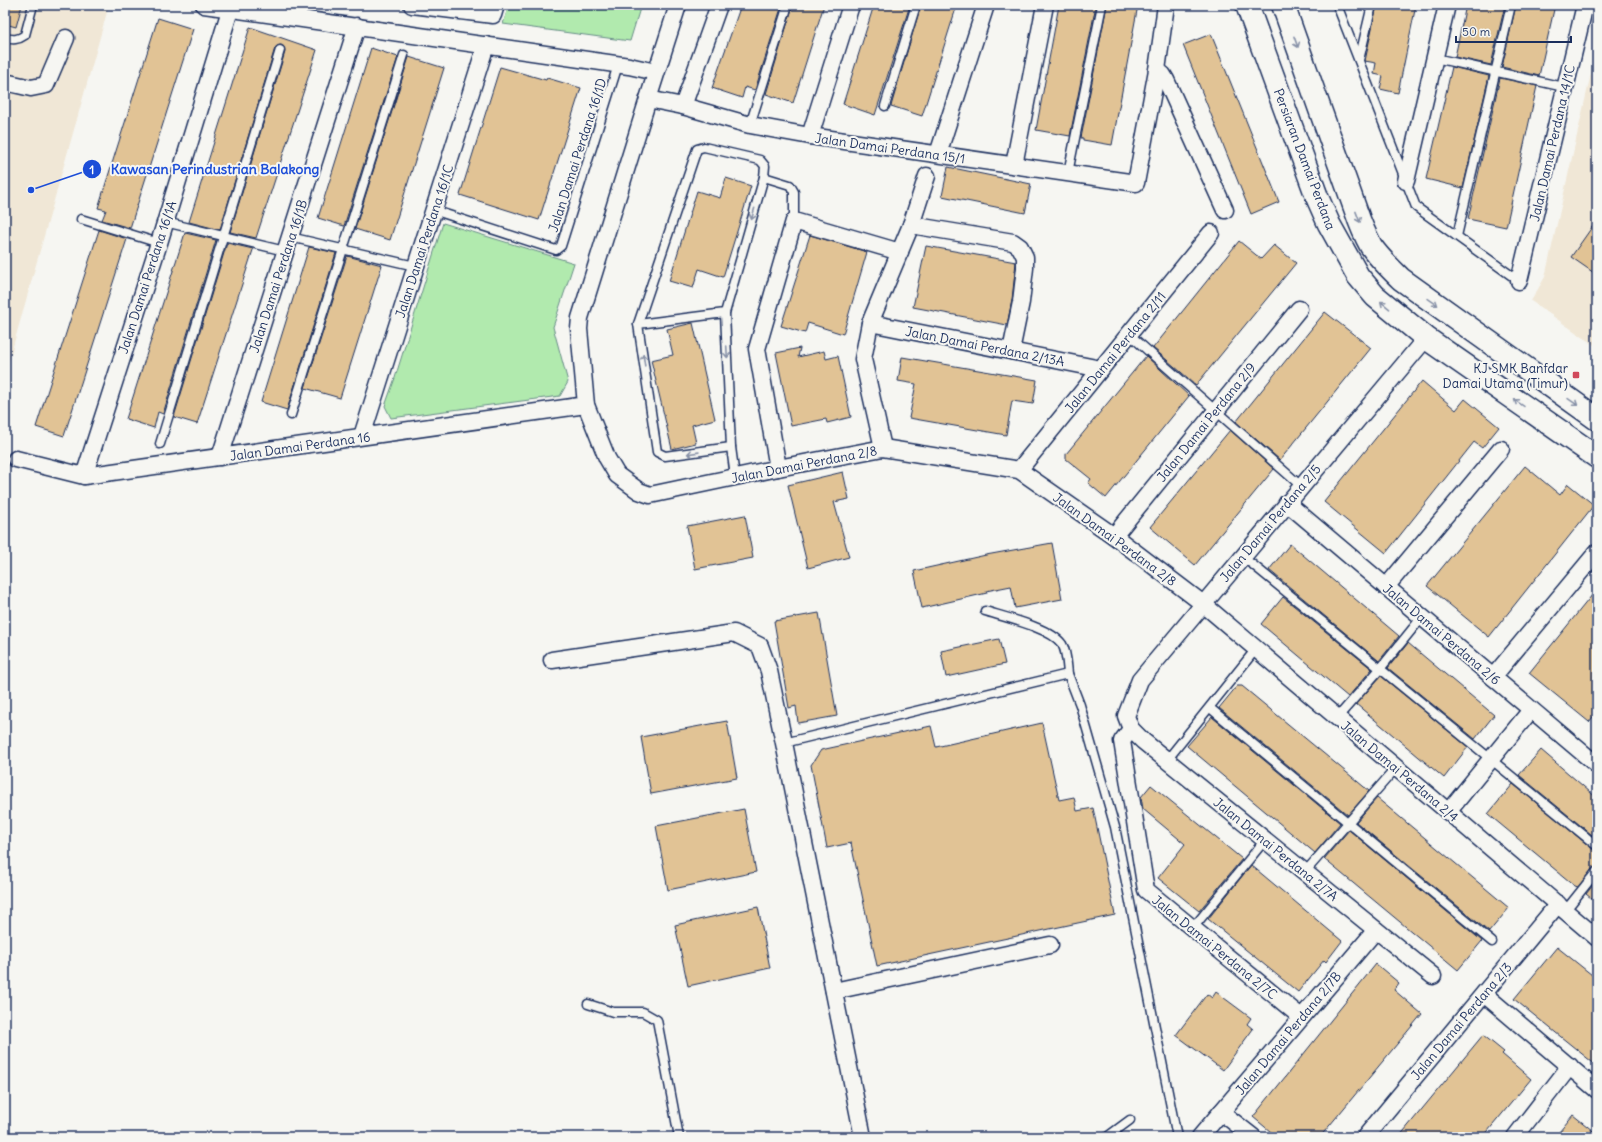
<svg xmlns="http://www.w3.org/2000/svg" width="1602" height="1142" font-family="Delius,sans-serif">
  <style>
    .built { fill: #f0e7d6 }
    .green { fill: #b1eaae; stroke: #668c86 }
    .building { fill: #e1c395; stroke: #1b2f5e }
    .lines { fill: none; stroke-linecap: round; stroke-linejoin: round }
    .lane-casing { stroke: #1b2f5e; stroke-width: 11 }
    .street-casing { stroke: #1b2f5e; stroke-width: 19 }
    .secondary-casing { stroke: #1b2f5e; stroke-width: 25 }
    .lane { stroke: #f6f6f2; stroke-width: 8 }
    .street { stroke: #f6f6f2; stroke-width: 16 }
    .secondary { stroke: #f6f6f2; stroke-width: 22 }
    .oneway { stroke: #8892a8 }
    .poi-dot { fill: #d1495b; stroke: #f6f6f2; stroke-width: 1.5 }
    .labels { text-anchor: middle; stroke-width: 4; stroke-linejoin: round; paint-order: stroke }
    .street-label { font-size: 13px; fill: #1b2f5e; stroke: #f6f6f2 }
    .poi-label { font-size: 13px; fill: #1b2f5e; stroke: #f6f6f2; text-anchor: end }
    .leader { fill: none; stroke: #1d4ed8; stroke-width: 1.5 }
    .callout-dot { fill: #1d4ed8; stroke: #f6f6f2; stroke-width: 1.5 }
    .mark-label { font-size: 12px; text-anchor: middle; font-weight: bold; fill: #fff }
    .callout-label { font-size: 14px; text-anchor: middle; font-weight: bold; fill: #1d4ed8; stroke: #f6f6f2; stroke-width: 4; stroke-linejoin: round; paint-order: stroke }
  </style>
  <rect width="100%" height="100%" fill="#f6f6f2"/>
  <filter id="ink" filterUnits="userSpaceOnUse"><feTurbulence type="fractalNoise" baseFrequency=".025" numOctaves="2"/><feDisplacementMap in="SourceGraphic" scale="8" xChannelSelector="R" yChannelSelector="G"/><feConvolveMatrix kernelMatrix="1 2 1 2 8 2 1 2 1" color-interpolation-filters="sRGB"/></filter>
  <g filter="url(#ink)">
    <g class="built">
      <polygon points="5,5 109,5 5,375"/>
      <polygon points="1597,47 1597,347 1531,301 1545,277"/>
    </g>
    <g class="green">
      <polygon points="509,5 641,5 630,41 503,24"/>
      <polygon points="443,223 574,263 553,327 568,382 560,396 391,418 385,406 395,378"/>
    </g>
    <g class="building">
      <polygon points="5,5 22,5 16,27 5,24"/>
      <polygon points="741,5 782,5 755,90 745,87 742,98 712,88"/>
      <polygon points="793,5 824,5 793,103 766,94"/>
      <polygon points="874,5 910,5 875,115 843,104"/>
      <polygon points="921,5 957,5 922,116 891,106"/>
      <polygon points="1059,5 1096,5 1070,136 1036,130"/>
      <polygon points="1107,5 1138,5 1112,145 1083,140 1083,138 1081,138"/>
      <polygon points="1377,5 1416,5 1398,93 1380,89 1383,76 1374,74 1376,63 1365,61"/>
      <polygon points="1466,5 1505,5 1491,65 1455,57"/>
      <polygon points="1516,5 1555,5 1539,76 1502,67"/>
      <polygon points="158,18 193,29 130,228 102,220 106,210 98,208"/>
      <polygon points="250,27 317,50 256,238 230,232 285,52 284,47 281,45 277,46 275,48 220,230 189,222"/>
      <polygon points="1211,34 1279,202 1251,214 1183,45"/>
      <polygon points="371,48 398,57 344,226 318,218"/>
      <polygon points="409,57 444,68 390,240 355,229"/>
      <polygon points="500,67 546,80 547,78 581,88 539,220 460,195"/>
      <polygon points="1452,67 1489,76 1463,188 1426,179"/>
      <polygon points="1500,78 1537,86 1506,227 1468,219"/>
      <polygon points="948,167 1031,184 1025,213 942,196"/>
      <polygon points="726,178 751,186 723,277 699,269 693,288 669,281 697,191 720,198"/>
      <polygon points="1597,220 1597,275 1571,257"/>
      <polygon points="99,230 127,239 64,436 36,427"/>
      <polygon points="185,233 216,240 163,414 158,412 154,428 126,419"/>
      <polygon points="810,235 867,252 843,334 808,323 805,333 781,326"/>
      <polygon points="1239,241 1261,259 1274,245 1296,263 1196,385 1153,348"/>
      <polygon points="227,243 253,249 253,250 197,424 174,417"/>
      <polygon points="926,246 1016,262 1012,300 1007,325 913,307"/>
      <polygon points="309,247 336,253 287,410 261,402"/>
      <polygon points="347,256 382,265 340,398 305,388"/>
      <polygon points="1325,312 1371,348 1280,460 1236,422"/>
      <polygon points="693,323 715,419 692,425 696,443 672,449 651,360 673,355 667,329"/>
      <polygon points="800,348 798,357 824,351 826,359 838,356 851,417 827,423 826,419 791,426 776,353"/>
      <polygon points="1146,356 1189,396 1106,498 1088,483 1091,479 1066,459 1066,454"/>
      <polygon points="902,357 1037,380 1033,404 1012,401 1006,435 909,418 916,384 898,381"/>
      <polygon points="1422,381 1456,410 1465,399 1499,427 1482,448 1474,442 1386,553 1324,502"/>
      <polygon points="1230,430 1274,469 1195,565 1150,527"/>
      <polygon points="1525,466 1560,495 1568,484 1594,505 1489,637 1427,586"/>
      <polygon points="843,472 849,499 834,502 849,557 808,568 788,485"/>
      <polygon points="745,515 753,558 695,569 687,526"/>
      <polygon points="1052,543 1062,599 1015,608 1011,586 986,591 987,593 922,608 914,571 986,555"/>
      <polygon points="1290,544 1399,636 1379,661 1269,570"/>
      <polygon points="1597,589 1597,712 1589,722 1529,673"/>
      <polygon points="1283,597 1372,669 1348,697 1261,624"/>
      <polygon points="819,613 837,716 798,723 796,706 789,708 774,621"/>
      <polygon points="999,639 1005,664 946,677 941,651"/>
      <polygon points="1408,643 1494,715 1475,739 1388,668"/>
      <polygon points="1381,676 1468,747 1444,778 1356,704"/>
      <polygon points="1237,686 1242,686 1369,791 1348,815 1219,708"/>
      <polygon points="1212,717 1340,823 1315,853 1187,746"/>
      <polygon points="727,721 737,778 651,794 641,737"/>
      <polygon points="1042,723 1059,800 1074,797 1077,811 1093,808 1115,915 877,966 851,843 827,848 811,765 821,750 931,726 936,747"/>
      <polygon points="1541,750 1597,798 1597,839 1519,775"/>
      <polygon points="1513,784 1594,850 1597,851 1597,866 1593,868 1578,887 1575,886 1488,814"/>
      <polygon points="1151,785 1242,859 1199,911 1158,878 1185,844 1143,809 1141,797"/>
      <polygon points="1377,798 1509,908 1489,932 1356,822"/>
      <polygon points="744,809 756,872 668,890 656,826"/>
      <polygon points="1349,830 1482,941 1458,970 1324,859"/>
      <polygon points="1251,865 1342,941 1326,962 1324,960 1298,992 1208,919"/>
      <polygon points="1597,880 1597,903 1586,894"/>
      <polygon points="758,907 770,968 688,986 675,925"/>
      <polygon points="1557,947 1597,979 1597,1066 1514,999"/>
      <polygon points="1376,964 1399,983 1394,990 1422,1014 1320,1137 1277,1137 1253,1117"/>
      <polygon points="1216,992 1251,1018 1247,1024 1253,1029 1223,1070 1176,1035 1207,994 1212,998"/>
      <polygon points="1483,1035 1504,1052 1502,1054 1531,1079 1483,1137 1399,1137"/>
      <polygon points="1573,1115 1597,1134 1597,1137 1555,1137"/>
    </g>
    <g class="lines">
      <defs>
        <g id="lane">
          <polyline points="1337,5 1416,207 1519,281"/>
          <path d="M 5,38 C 13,40 18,40 25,35 L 33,5"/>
          <polyline points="1435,58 1564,87"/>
          <polyline points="1359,60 1372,5"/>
          <polyline points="885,106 916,5"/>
          <polyline points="750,125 788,5"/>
          <polyline points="1068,173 1102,5"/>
          <polyline points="764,177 790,185 794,192 794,221"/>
          <polyline points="433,210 556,250 561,246 618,65"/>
          <polyline points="81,219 159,243"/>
          <polyline points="165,222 285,251"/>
          <polyline points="1457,236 1511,5"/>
          <polyline points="290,237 415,266"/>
          <polyline points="725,313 638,324 657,452 665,456 731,447"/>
          <polyline points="638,324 697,149 704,147 760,160 765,166 764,177 725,313 731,447 735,477"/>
          <polyline points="1129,334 1301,486"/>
          <polyline points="291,415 404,55"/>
          <polyline points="160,444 280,50"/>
          <polyline points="1241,557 1252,564 1597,846"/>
          <path d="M 985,611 C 1004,617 1051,628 1062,644 C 1067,652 1067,665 1068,674"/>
          <polyline points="1210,708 1492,942"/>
          <polyline points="1337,718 1380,669 1422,617"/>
          <polyline points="784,743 1068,674 1080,705 1115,827 1177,1137"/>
          <polyline points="1167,760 1256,649"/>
          <polyline points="1305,872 1396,768"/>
          <polyline points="1565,911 1597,871"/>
          <polyline points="1193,928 1265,840"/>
          <polyline points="588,1004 613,1012 643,1012 657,1020 679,1137"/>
          <polyline points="1107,1137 1130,1120"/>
        </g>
        <g id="street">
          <polyline points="204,5 629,66 656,72"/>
          <polyline points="412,5 493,15 496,5"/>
          <polyline points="678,5 648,99 580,318 579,329 586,405 607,458 617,475 639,491 650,495 778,468 883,448 1019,470 1114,536 1202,603 1597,938"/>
          <polyline points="1157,70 1163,75 1166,80 1225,210"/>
          <polyline points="5,82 31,88 46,85 66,38"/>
          <polyline points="648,99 683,106 750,125 810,136 1136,183 1157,70 1166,5"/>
          <polyline points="683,106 719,5"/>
          <polyline points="810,136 851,5"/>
          <polyline points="938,154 986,5"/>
          <polyline points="1014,165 1045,5"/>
          <polyline points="1406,181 1447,5"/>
          <polyline points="911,225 1013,242 1020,247 1025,257 1025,268 1021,302 1011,351"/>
          <polyline points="1519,281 1585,5"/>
          <polyline points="870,323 1101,369"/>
          <polyline points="1426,338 1140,680 1126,716 1131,729 1143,741 1433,976"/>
          <polyline points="362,436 486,45"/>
          <polyline points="883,448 863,359 870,323 911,225 927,176"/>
          <polyline points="220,457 357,26"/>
          <polyline points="16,459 84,476 586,405"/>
          <polyline points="778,468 757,349 794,221 900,252"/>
          <polyline points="1019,470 1211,233"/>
          <polyline points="84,476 159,243 230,10"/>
          <polyline points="1287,503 1597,765"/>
          <polyline points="1114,536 1299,309"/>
          <polyline points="1386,587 1501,449"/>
          <polyline points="552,660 734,633 760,646 769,671 784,743 863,1137"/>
          <polyline points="1493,677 1597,552"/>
          <polyline points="1131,729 1122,741 1146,890 1301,1017"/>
          <polyline points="1448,812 1531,710"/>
          <polyline points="834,991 1050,945"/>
          <polyline points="1484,994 1597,1090"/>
          <polyline points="1221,1112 1253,1137"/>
          <polyline points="1200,1137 1376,930"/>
          <polyline points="1365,1137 1558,904"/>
          <polyline points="1515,1137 1570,1066"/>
        </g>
        <g id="secondary">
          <polyline points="1247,5 1317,197 1329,224 1358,276 1375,296 1426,338 1597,457"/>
          <path d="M 1283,5 L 1356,211 C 1360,223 1365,235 1371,246 C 1379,258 1391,269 1401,279 L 1597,419"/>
        </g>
      </defs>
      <use href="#lane" class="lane-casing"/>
      <use href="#street" class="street-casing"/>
      <use href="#secondary" class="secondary-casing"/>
      <use href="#lane" class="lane"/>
      <use href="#street" class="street"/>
      <use href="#secondary" class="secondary"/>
    </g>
    <defs><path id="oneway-shaft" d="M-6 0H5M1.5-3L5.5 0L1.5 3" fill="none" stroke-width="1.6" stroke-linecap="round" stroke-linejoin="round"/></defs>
    <g class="oneway">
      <use href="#oneway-shaft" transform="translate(1296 42) rotate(70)"/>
      <use href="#oneway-shaft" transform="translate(753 214) rotate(106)"/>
      <use href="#oneway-shaft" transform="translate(1358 217) rotate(69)"/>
      <use href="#oneway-shaft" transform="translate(1433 302) rotate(35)"/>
      <use href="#oneway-shaft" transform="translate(1385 305) rotate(-140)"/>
      <use href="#oneway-shaft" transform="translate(727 352) rotate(87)"/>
      <use href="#oneway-shaft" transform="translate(644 360) rotate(-98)"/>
      <use href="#oneway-shaft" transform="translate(1573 402) rotate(35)"/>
      <use href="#oneway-shaft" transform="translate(1519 403) rotate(-145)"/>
      <use href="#oneway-shaft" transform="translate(693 453) rotate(172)"/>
    </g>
  </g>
  <rect class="poi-dot" x="1572" y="371" width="8" height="8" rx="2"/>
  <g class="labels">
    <g class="street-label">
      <text transform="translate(1552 143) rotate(-77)" y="5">Jalan Damai Perdana 14/1C</text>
      <text transform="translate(890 148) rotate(8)" y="5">Jalan Damai Perdana 15/1</text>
      <text transform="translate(577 155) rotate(-72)" y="5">Jalan Damai Perdana 16/1D</text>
      <text transform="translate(1305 159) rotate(69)" y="5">Persiaran Damai Perdana</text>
      <text transform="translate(424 241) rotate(-72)" y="5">Jalan Damai Perdana 16/1C</text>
      <text transform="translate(278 276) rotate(-72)" y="5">Jalan Damai Perdana 16/1B</text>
      <text transform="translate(147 277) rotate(-72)" y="5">Jalan Damai Perdana 16/1A</text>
      <text transform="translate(985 346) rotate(11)" y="5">Jalan Damai Perdana 2/13A</text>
      <text transform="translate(1115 352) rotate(-51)" y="5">Jalan Damai Perdana 2/11</text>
      <text transform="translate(1206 422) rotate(-51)" y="5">Jalan Damai Perdana 2/9</text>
      <text transform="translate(300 446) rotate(-8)" y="5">Jalan Damai Perdana 16</text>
      <text transform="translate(804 464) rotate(-11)" y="5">Jalan Damai Perdana 2/8</text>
      <text transform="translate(1270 523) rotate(-50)" y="5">Jalan Damai Perdana 2/5</text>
      <text transform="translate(1115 539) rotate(36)" y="5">Jalan Damai Perdana 2/8</text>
      <text transform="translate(1442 634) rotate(40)" y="5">Jalan Damai Perdana 2/6</text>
      <text transform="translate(1400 771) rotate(40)" y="5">Jalan Damai Perdana 2/4</text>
      <text transform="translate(1276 849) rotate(39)" y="5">Jalan Damai Perdana 2/7A</text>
      <text transform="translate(1215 947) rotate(39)" y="5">Jalan Damai Perdana 2/7C</text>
      <text transform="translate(1461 1021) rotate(-50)" y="5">Jalan Damai Perdana 2/3</text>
      <text transform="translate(1288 1033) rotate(-50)" y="5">Jalan Damai Perdana 2/7B</text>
    </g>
    <g class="poi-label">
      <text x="1568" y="373">KJ SMK Banfdar<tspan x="1568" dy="15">Damai Utama (Timur)</tspan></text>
    </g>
  </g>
  <path class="leader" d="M31 190L92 169"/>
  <g class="callout-dot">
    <circle cx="31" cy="190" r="4"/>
    <circle cx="92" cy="169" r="10"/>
  </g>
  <g class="mark-label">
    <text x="92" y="174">1</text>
  </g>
  <g class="callout-label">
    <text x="215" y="174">Kawasan Perindustrian Balakong</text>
  </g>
  <rect width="1602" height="1142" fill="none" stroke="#f6f6f2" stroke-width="20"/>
  <rect x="10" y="10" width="1582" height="1122" fill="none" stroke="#1b2f5e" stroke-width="1.5" filter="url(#ink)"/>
  <path d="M1456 36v6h115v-6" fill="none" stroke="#1b2f5e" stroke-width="2"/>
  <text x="1462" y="36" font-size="12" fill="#1b2f5e" stroke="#f6f6f2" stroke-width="3" paint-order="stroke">50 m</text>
</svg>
